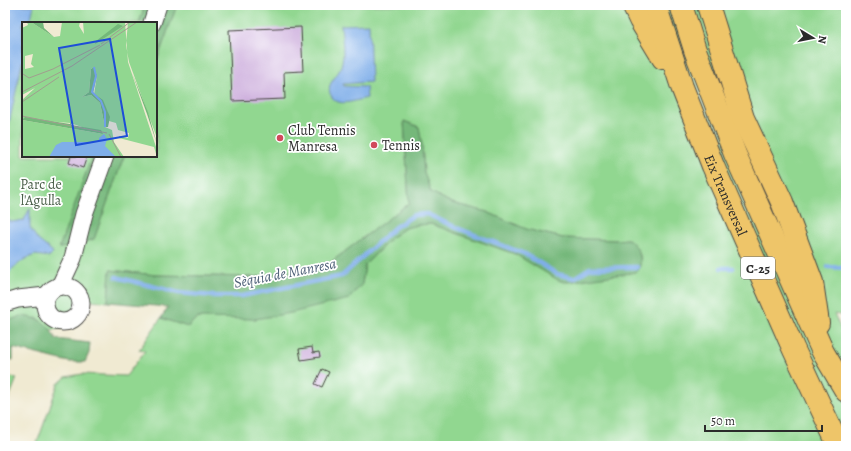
<svg xmlns="http://www.w3.org/2000/svg" width="851" height="451" font-family="Alegreya,serif">
  <style>
    .green { fill: #91d790; stroke: #5e815e }
    .forest { fill: #74b87a; stroke: #507252 }
    .water { fill: #7faee9; stroke: #556c8a }
    .lines { fill: none; stroke-linecap: round; stroke-linejoin: round }
    .stream { stroke: #7faee9; stroke-width: 4.5 }
    .building { fill: #cdafdd }
    .street-casing { stroke: #494844; stroke-width: 19 }
    .highway-casing { stroke: #494844; stroke-width: 24 }
    .street { stroke: #fff; stroke-width: 17 }
    .highway { stroke: #eec569; stroke-width: 22 }
    .poi-dot { fill: #d1495b; stroke: #fff; stroke-width: 1.5 }
    .labels { text-anchor: middle; stroke-width: 3.5; stroke-linejoin: round; paint-order: stroke }
    .shield { fill: #fff; stroke: #6b6b6b; stroke-width: 1 }
    .shield-label { font-size: 13px; font-weight: bold; fill: #2b2b2b }
    .poi-label { font-size: 14px; fill: #2b2b2b; stroke: #fff; text-anchor: start }
    .park-label { font-size: 14px; fill: #4a5f49; stroke: #fff }
    .street-label { font-size: 14px; fill: #2b2b2b; stroke: #fff }
    .water-label { font-size: 15px; font-style: italic; fill: #4d5f77; stroke: #fff }
    .inset-river { fill: none; stroke: #7faee9; stroke-width: 2 }
    .inset-road { fill: none; stroke: #a19e8f; stroke-width: 1 }
    .view { fill: #1d4ed8; fill-opacity: 0.15; stroke: #1d4ed8; stroke-width: 2 }
    .inset-edge { fill: none; stroke: #2b2b2b; stroke-width: 2 }
  </style>
  <rect width="100%" height="100%" fill="#fff"/>
  <filter id="ink" filterUnits="userSpaceOnUse"><feTurbulence type="fractalNoise" baseFrequency=".025" numOctaves="2"/><feDisplacementMap in="SourceGraphic" scale="8" xChannelSelector="R" yChannelSelector="G"/><feConvolveMatrix kernelMatrix="1 2 1 2 8 2 1 2 1" color-interpolation-filters="sRGB"/></filter>
  <filter id="wash" filterUnits="userSpaceOnUse"><feTurbulence type="fractalNoise" baseFrequency=".012" numOctaves="4" result="noise"/><feDisplacementMap in="SourceGraphic" scale="16" xChannelSelector="R" yChannelSelector="G"/><feGaussianBlur stdDeviation="0.9" result="paint"/><feColorMatrix in="noise" values="0 0 0 0 0 0 0 0 0 0 0 0 0 0 0 0 0 1.4 0 .05"/><feComposite in="paint" operator="in"/></filter>
  <g filter="url(#wash)">
    <rect width="100%" height="100%" fill="#f0ead2"/>
    <g class="green">
      <path d="M 5,5 L 145,5 L 139,23 L 23,23 L 23,156 L 92,156 L 60,248 L 94,239 L 124,156 L 156,156 L 156,63 L 177,5 L 846,5 L 846,316 L 834,314 L 846,341 L 846,446 L 36,446 L 58,384 L 66,377 L 82,374 L 126,376 L 145,351 L 139,350 L 161,318 L 188,327 C 193,319 199,318 207,317 L 362,284 L 365,265 L 392,237 L 405,228 L 417,225 L 431,224 L 515,254 L 561,281 L 569,282 L 597,277 L 634,272 C 636,270 639,267 640,264 C 643,255 635,244 628,239 L 616,240 L 563,238 L 526,229 L 487,212 L 452,203 L 431,192 L 424,173 L 422,145 L 419,127 L 404,121 L 409,203 L 327,265 L 255,277 L 156,275 L 110,270 L 108,302 L 90,300 L 75,327 L 51,330 L 37,318 L 8,321 L 5,322 Z"/>
      <polygon points="5,376 17,378 5,408"/>
    </g>
    <g class="forest">
      <polygon points="145,5 177,5 156,63 156,23 139,23"/>
      <path d="M 404,121 L 419,127 L 422,145 L 424,173 L 431,192 L 452,203 L 487,212 L 526,229 L 563,238 L 616,240 L 628,239 C 638,246 644,259 638,271 L 631,273 L 565,282 L 558,280 L 515,254 L 431,224 L 417,225 L 405,228 L 392,237 L 365,265 L 362,284 L 349,299 L 291,313 L 255,319 L 198,318 L 191,323 L 188,327 L 161,318 L 168,307 L 108,302 L 110,270 L 156,275 L 255,277 L 327,265 L 409,203 Z"/>
      <polygon points="92,156 124,156 94,239 71,247 59,248"/>
      <path d="M 21,316 C 40,318 47,322 56,339 L 90,343 L 89,353 L 85,362 L 69,362 L 13,348 L 13,360 L 5,359 L 5,322 Z"/>
    </g>
    <g class="water">
      <polygon points="5,5 34,5 30,23 23,23 23,59 5,142"/>
      <path d="M 369,24 L 371,82 L 343,84 L 344,86 L 366,87 L 367,98 C 356,100 339,108 332,97 C 329,93 329,89 330,85 C 333,78 339,74 341,66 C 345,54 342,38 341,25 Z"/>
      <polygon points="30,208 30,228 38,240 53,252 50,257 35,255 25,259 8,272 5,260 5,219 12,222 24,220"/>
    </g>
    <g class="lines">
      <g class="stream">
        <polyline points="828,267 846,268"/>
        <polyline points="721,268 733,268"/>
        <polyline points="5,277 10,268"/>
        <polyline points="116,277 179,293 214,296 242,296 342,276 395,227 414,215 427,214 457,228 525,254 557,274 574,278 590,268 637,267"/>
      </g>
    </g>
    <g id="blocks">
      <g class="building">
        <polygon points="301,27 303,71 284,72 285,99 232,101 229,30"/>
        <polygon points="71,156 87,156 83,168 69,163"/>
        <polygon points="312,347 313,353 319,352 320,357 301,360 299,349"/>
        <polygon points="322,369 329,372 322,387 315,384"/>
      </g>
    </g>
  </g>
  <g filter="url(#ink)">
    <use href="#blocks" fill-opacity="0" stroke="#494844" stroke-width="1"/>
    <g class="lines">
      <defs>
        <g id="street">
          <polyline points="152,23 158,5"/>
          <circle cx="63" cy="304" r="18"/>
          <polyline points="60,286 73,258 84,214 105,156"/>
          <polyline points="5,303 18,299 46,296"/>
        </g>
        <g id="highway">
          <polyline points="633,5 640,20 663,58"/>
          <path id="s1" d="M 655,5 L 682,87 L 713,166 L 794,350 L 839,446"/>
          <polyline points="681,5 695,50 735,154 823,352 846,391"/>
          <polyline points="708,5 743,118 782,202 812,282 818,323"/>
        </g>
      </defs>
      <use href="#street" class="street-casing"/>
      <use href="#highway" class="highway-casing"/>
      <use href="#street" class="street"/>
      <use href="#highway" class="highway"/>
    </g>
  </g>
  <g class="poi-dot">
    <circle cx="280" cy="138" r="4"/>
    <circle cx="374" cy="145" r="4"/>
  </g>
  <g class="labels">
    <rect class="shield" x="741" y="257" width="34" height="22" rx="3"/>
    <g class="shield-label">
      <text x="758" y="273">C-25</text>
    </g>
    <g class="poi-label">
      <text x="288" y="135">Club Tennis<tspan x="288" dy="16">Manresa</tspan></text>
      <text x="382" y="150">Tennis</text>
    </g>
    <g class="park-label">
      <text x="41" y="189">Parc de<tspan x="41" dy="16">l'Agulla</tspan></text>
    </g>
    <g class="street-label">
      <text dy="5" stroke="none"><textPath href="#s1" startOffset="203">Eix Transversal</textPath></text>
    </g>
    <g class="water-label">
      <text transform="translate(285 273) rotate(-11)" y="5">Sèquia de Manresa</text>
    </g>
  </g>
  <g transform="translate(22 22)">
    <rect width="135" height="135" fill="#f0ead2"/>
    <path d="M 5,0 L 9,0 L 32,15 L 38,14 L 40,0 L 58,0 L 57,4 L 62,12 L 61,0 L 103,0 L 106,40 L 135,128 L 135,135 L 132,125 L 97,116 L 97,114 L 106,116 L 107,111 L 96,108 L 94,101 L 87,99 L 85,88 L 72,73 L 75,53 L 72,45 L 69,47 L 67,70 L 60,75 L 69,73 L 78,81 L 83,105 L 90,108 L 92,120 L 102,135 L 0,135 L 0,98 L 81,112 L 48,101 L 0,97 L 0,78 L 13,66 L 0,73 L 0,6 L 6,3 ZM 11,32 L 9,42 L 12,45 L 3,47 L 3,34 ZM 106,0 L 135,0 L 135,116 L 107,40 L 104,23 Z" fill="#91d790" fill-rule="evenodd"/>
    <path d="M 9,0 L 21,0 L 22,6 L 32,15 ZM 96,2 L 101,4 L 73,22 L 74,19 ZM 72,45 L 75,53 L 71,71 L 81,78 L 88,95 L 86,105 L 83,105 L 78,81 L 69,73 L 60,75 L 67,70 L 69,47 ZM 110,51 L 126,90 L 135,122 L 125,92 ZM 3,95 L 48,102 L 49,99 L 49,103 L 79,108 L 81,112 L 0,98 Z" fill="#74b87a"/>
    <path d="M 82,112 L 85,117 L 83,124 L 94,135 L 27,135 L 34,123 L 40,120 L 77,120 L 77,116 Z" fill="#7faee9"/>
    <path class="inset-river" d="M 72,45 L 74,54 L 70,70 L 79,79 L 83,90 L 83,105"/>
    <path class="inset-road" d="M 79,22 L 108,0M 1,52 L 7,56 L 31,47 L 78,23M 0,70 L 50,44 L 115,0M 0,80 L 37,55M 0,94 L 85,111M 87,112 L 99,135"/>
    <path class="view" d="M 88,17 L 105,114 L 54,123 L 37,26 Z"/>
    <rect width="135" height="135" class="inset-edge"/>
  </g>
  <rect width="851" height="451" fill="none" stroke="#fff" stroke-width="20"/>
  <g transform="translate(813 38) rotate(100)" stroke="#ffffff" stroke-width="3" paint-order="stroke">
  <path d="M0-3L7 15L0 10L-7 15Z" fill="#2b2b2b"/>
  <text y="-6" font-size="11" font-weight="bold" text-anchor="middle" fill="#2b2b2b">N</text>
  </g>
  <path d="M705 425v6h117v-6" fill="none" stroke="#2b2b2b" stroke-width="2"/>
  <text x="711" y="425" font-size="12" fill="#2b2b2b" stroke="#ffffff" stroke-width="3" paint-order="stroke">50 m</text>
</svg>
